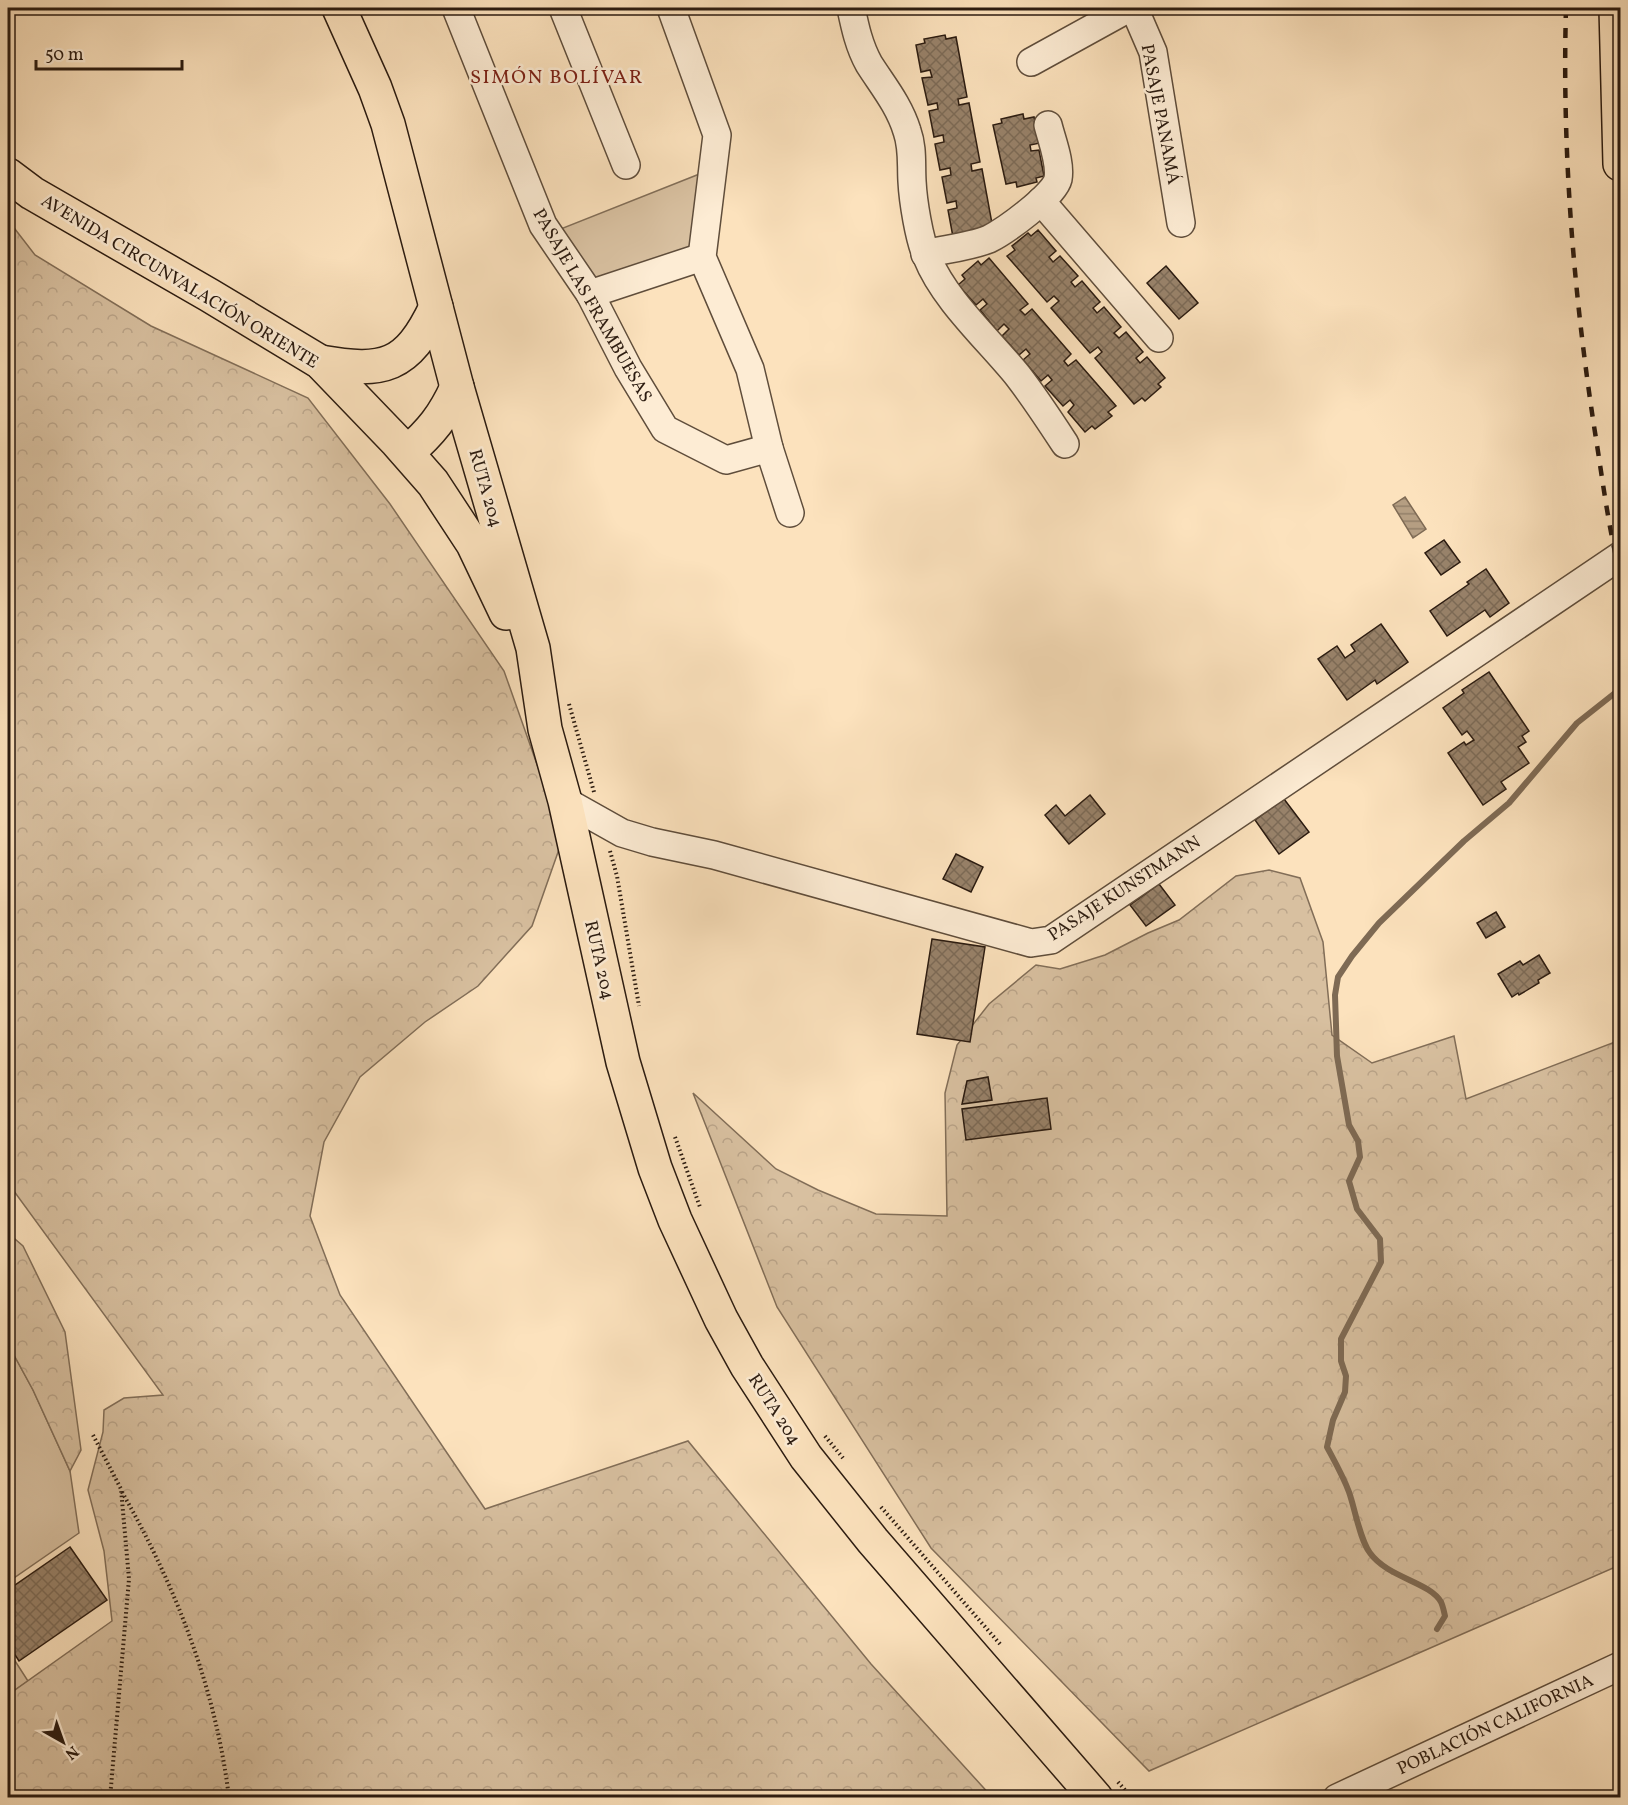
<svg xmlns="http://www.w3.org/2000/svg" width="1628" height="1805" font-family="Vollkorn,serif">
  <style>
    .grass { fill: #d8c0a0; stroke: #826e58; stroke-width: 1.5 }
    .forest { fill: url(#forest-crowns); stroke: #826e58; stroke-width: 1.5 }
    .water { fill: url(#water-rules); stroke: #7e6a54; stroke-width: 1.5 }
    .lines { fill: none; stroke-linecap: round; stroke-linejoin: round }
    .stream { stroke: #7e6a54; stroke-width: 6 }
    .building { fill: url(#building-cross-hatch); stroke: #2b1b10; stroke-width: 1.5 }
    .minor-casing { stroke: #5f4d3b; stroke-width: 30 }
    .major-casing { stroke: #2b1b10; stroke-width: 36 }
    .path { stroke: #2b1b10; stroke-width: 4; stroke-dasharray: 1.5 3; stroke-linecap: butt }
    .minor { stroke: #fdecd4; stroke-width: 27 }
    .major { stroke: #fce2bd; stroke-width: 33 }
    .rail { stroke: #2b1b10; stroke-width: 4.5; stroke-dasharray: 10 10; stroke-linecap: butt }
    .labels { text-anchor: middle; stroke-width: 5; stroke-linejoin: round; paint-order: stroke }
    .street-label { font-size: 18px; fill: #2b1b10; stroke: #fdecd4 }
    .neighbourhood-label { font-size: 20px; letter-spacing: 1.5px; fill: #7a1f14; stroke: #fdecd4 }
  </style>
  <defs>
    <pattern id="forest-crowns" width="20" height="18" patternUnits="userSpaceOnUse" patternTransform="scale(1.5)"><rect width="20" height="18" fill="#d8c0a0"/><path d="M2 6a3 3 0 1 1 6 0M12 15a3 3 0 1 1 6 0" fill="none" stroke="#baa489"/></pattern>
    <pattern id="water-rules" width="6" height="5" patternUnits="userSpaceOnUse" patternTransform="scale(1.5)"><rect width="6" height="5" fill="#b59e82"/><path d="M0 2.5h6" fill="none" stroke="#938069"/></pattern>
    <pattern id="building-cross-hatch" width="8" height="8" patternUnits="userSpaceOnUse" patternTransform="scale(1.5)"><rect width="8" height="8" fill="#98826a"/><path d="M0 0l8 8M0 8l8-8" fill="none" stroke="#7c6a56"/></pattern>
  </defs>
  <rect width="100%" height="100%" fill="#fce2bd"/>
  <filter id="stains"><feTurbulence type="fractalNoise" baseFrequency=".00333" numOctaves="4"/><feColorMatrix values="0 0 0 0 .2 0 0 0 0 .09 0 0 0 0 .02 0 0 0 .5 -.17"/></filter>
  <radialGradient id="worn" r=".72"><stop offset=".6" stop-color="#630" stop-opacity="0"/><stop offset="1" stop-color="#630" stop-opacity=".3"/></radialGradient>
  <g class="grass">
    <polygon points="702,173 693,248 594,283 558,230"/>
    <polygon points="8,1344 33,1390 70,1471 79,1533 8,1582"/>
    <polygon points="8,1650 28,1681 8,1695"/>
  </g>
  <g class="forest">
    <polygon points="8,220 35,255 151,326 308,398 390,504 504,671 563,838 532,926 478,986 425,1022 360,1077 324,1142 310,1216 340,1295 485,1509 688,1441 871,1664 992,1797 8,1797 8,1695 112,1621 104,1551 88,1490 103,1432 104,1410 124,1398 163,1395 8,1183"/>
    <polygon points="1269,870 1300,878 1323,942 1332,1035 1372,1063 1454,1036 1466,1099 1620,1040 1620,1565 1149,1771 931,1548 777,1307 693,1093 776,1169 818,1190 876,1214 947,1216 945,1093 957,1045 989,1004 1036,965 1060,969 1105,955 1148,933 1179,920 1236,876"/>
    <polygon points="8,1233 23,1246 65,1332 81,1450 70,1471 33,1390 8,1344"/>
  </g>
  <polygon class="water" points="1405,497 1426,529 1413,538 1393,505"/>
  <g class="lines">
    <path class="stream" d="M 1437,1629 L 1445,1616 C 1444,1612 1443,1606 1441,1602 C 1430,1582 1388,1578 1370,1553 C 1360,1540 1355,1509 1349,1492 C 1343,1476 1335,1462 1327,1447 L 1333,1420 L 1345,1392 L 1346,1376 L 1341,1361 L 1341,1339 L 1381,1262 L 1380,1239 L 1357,1209 L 1349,1181 L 1360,1157 L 1358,1141 L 1349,1125 L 1337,1056 L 1335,995 L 1338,977 L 1352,956 L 1379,923 L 1464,841 L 1509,803 L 1577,723 L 1620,689"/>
  </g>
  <g class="building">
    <polygon points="945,35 946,39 956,37 967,97 958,99 959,105 969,103 980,162 971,164 972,171 982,169 993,229 953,237 948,210 957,208 956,201 947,203 942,177 951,175 950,168 940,170 935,144 944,142 943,135 934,137 929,111 938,109 937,103 928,105 922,78 932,77 930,70 921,72 916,45 925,43 924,39"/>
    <polygon points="1023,114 1024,119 1034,117 1040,143 1030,145 1031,151 1039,150 1044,176 1036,178 1037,182 1017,187 1016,182 1006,184 993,125 1002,123 1001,119"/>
    <polygon points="1038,230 1056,251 1049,257 1053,262 1060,256 1078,276 1071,282 1075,287 1082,281 1100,302 1093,308 1097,313 1104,307 1121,327 1114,333 1119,338 1126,332 1143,352 1136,358 1140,363 1147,357 1165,378 1158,384 1161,387 1145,401 1142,398 1134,404 1095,358 1102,352 1098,347 1090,353 1051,308 1059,301 1054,296 1047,302 1007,256 1015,250 1012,246 1028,233 1031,236"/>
    <polygon points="989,258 1028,304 1020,310 1025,315 1032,309 1071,354 1064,361 1068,366 1076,360 1116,406 1108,412 1112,416 1095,429 1092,426 1085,432 1068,412 1074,405 1070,400 1063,406 1045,386 1052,380 1048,375 1041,381 1023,360 1030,354 1026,349 1019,355 1002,336 1009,329 1004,324 997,331 980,310 987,304 983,299 976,305 958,285 965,279 962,275 978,261 981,265"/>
    <polygon points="1166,266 1198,303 1179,319 1147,283"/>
    <polygon points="1444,540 1460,562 1441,575 1425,553"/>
    <polygon points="1486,569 1509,603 1490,617 1485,610 1447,636 1430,611 1469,584 1467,582"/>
    <polygon points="1381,624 1408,662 1377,684 1375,680 1347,700 1318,659 1337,646 1345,658 1355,651 1351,645"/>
    <polygon points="1489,672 1529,731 1522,736 1526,742 1518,747 1529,763 1501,782 1506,789 1483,805 1448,753 1464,742 1466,745 1474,740 1467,731 1462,735 1443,708 1464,693 1462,690"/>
    <polygon points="1090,795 1105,814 1069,844 1045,815 1056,805 1065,816"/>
    <polygon points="1284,799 1309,832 1279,854 1255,820"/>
    <polygon points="956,854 983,867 971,892 943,879"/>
    <polygon points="1159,884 1175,905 1146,926 1130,905"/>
    <polygon points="1496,912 1505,927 1486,938 1477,923"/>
    <polygon points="932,939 985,947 970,1042 917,1034"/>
    <polygon points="1539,955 1550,973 1538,980 1539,983 1519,995 1518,993 1512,997 1498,974 1520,961 1523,965"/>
    <polygon points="988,1077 992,1100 962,1104 967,1081"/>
    <polygon points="1047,1098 1051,1129 966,1140 962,1109"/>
    <polygon points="70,1547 107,1600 19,1661 8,1644 8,1590"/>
  </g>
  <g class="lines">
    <defs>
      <g id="minor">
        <polyline points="456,8 543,225 590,294 628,368 665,429 726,460 769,448"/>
        <polyline points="563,8 626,165"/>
        <polyline points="671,8 717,135 702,257 750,369 769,448 790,513"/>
        <path d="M 851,8 C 855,27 859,46 869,64 C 883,86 899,105 907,131 C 913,148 911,163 912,181 C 913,201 919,239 927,257 C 944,300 989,340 1018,376 C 1035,398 1050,421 1065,444"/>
        <polyline points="1134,8 1153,52 1181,223"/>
        <polyline points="1031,62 1129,8"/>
        <polyline points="1041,201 1159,338"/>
        <path d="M 925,254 C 946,249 969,247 989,239 C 1005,231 1054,196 1058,179 C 1061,163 1052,141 1048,125"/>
        <polyline points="590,294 702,257"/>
        <polyline points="565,801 622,833 652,842 714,855 1031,943 1051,940 1620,556"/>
        <polyline points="1337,1798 1620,1666"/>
      </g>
      <g id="major">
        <polyline points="339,8 375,88 388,124 457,387 533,648 545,729 565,801 623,1062 655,1168 675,1220 721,1319 747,1366 806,1457 873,1541 1096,1798"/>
        <polyline points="1616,8 1620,164"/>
        <polyline points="8,175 32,193 209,295 320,362 397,442 433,483 473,544 506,613"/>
        <path d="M 320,362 C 384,373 407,368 436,307"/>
        <path d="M 407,453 C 431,432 444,416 457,387"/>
      </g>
    </defs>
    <use href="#minor" class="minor-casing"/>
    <use href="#major" class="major-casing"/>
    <g class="path">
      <polyline points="569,704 594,792"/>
      <polyline points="610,851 617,876 639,1006"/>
      <polyline points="675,1137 700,1207"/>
      <polyline points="93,1435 121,1489 129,1579 110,1798"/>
      <polyline points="825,1436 843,1458"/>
      <path d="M 122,1492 C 176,1587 216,1689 229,1798"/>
      <polyline points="881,1507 1000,1644"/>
      <polyline points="1118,1782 1132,1798"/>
    </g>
    <use href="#minor" class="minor"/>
    <use href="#major" class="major"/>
    <path class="rail" d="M 1566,8 C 1562,147 1573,288 1594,426 C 1602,475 1608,526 1620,574"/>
  </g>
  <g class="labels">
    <g class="street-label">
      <text transform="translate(1161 114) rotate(79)" y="6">PASAJE PANAMÁ</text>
      <text transform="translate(180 281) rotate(31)" y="6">AVENIDA CIRCUNVALACIÓN ORIENTE</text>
      <text transform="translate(593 305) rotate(60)" y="6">PASAJE LAS FRAMBUESAS</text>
      <text transform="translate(486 488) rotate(74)" y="6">RUTA 204</text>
      <text transform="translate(1124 888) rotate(-33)" y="6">PASAJE KUNSTMANN</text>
      <text transform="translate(600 960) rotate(77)" y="6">RUTA 204</text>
      <text transform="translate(775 1409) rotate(57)" y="6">RUTA 204</text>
      <text transform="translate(1495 1724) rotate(-25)" y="6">POBLACIÓN CALIFORNIA</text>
    </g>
    <g class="neighbourhood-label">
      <text x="557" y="83">SIMÓN BOLÍVAR</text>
    </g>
  </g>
  <rect width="1628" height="1805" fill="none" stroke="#fce2bd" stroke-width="30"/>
  <rect x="9" y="9" width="1610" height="1787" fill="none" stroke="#2b1b10" stroke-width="3"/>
  <rect x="15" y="15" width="1598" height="1775" fill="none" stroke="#2b1b10" stroke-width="1.5"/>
  <g transform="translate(63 1742) rotate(140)" stroke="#fdecd4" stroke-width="4.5" paint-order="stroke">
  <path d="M0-4.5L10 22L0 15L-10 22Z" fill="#2b1b10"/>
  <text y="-9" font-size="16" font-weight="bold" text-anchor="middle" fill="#2b1b10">N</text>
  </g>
  <path d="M36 60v9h146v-9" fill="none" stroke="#2b1b10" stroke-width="3"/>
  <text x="45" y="60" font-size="18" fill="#2b1b10" stroke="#fdecd4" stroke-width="4.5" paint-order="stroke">50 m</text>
  <rect width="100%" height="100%" filter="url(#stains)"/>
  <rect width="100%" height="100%" fill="url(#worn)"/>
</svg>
